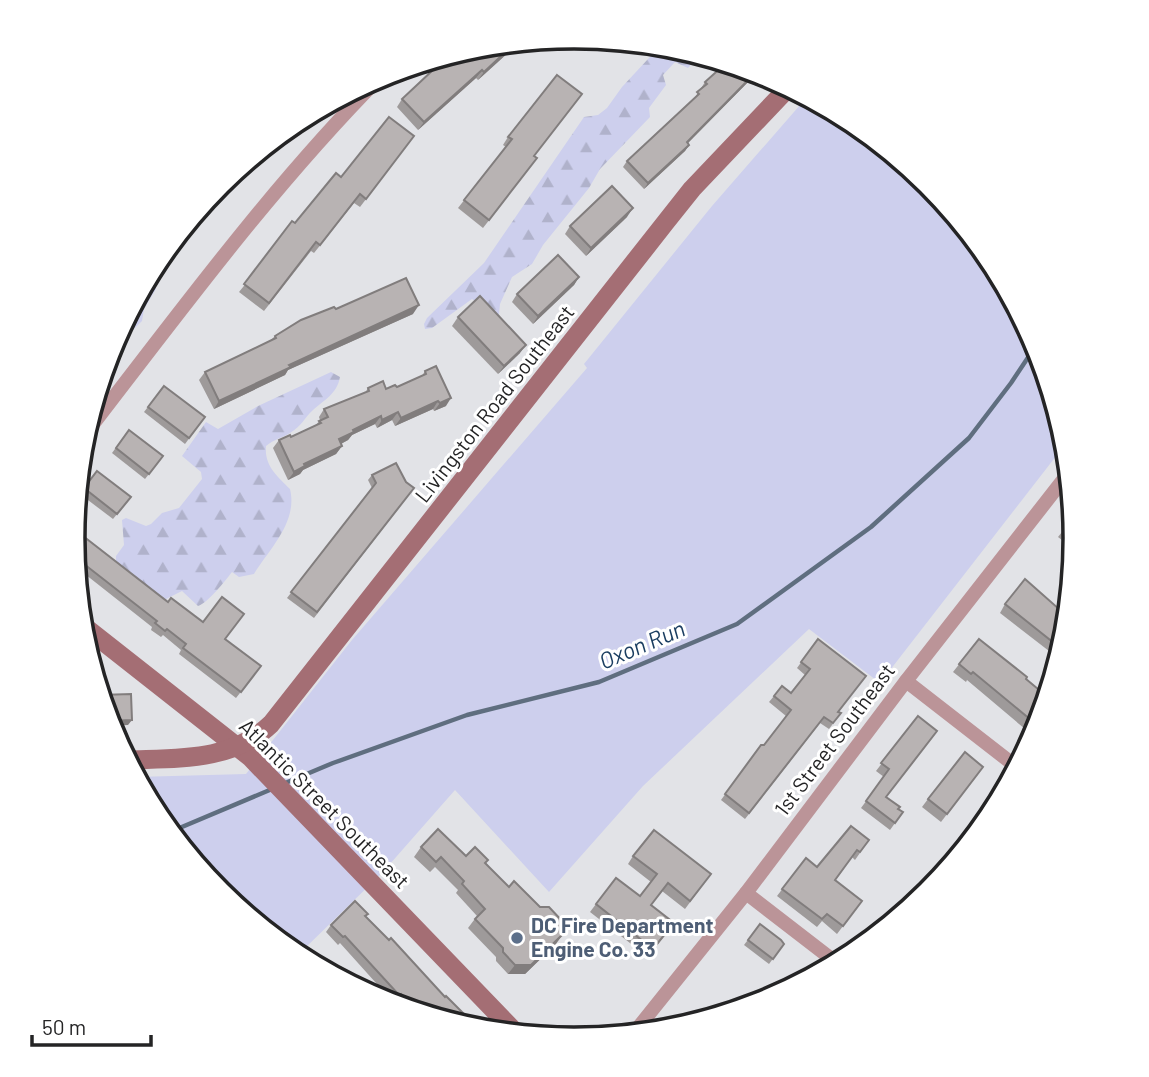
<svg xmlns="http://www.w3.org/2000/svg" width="1149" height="1077" font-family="Barlow,sans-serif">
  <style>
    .forest { fill: url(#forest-firs) }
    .green { fill: #cdcfed }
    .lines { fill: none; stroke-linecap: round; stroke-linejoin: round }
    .stream { stroke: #5f6e7f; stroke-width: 4.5 }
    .street { stroke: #bb9498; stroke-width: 14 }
    .secondary { stroke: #a46e74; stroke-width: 19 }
    .wall { fill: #9e9a9a }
    .shaded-wall { fill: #817d7d }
    .building { fill: #b8b3b3; stroke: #817d7d; stroke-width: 2 }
    .service-dot { fill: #5c6f8a; stroke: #fff; stroke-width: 2.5 }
    .labels { text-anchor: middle; stroke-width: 6; stroke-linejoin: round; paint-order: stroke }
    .street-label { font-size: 21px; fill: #242425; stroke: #fff }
    .service-label { font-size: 21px; font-weight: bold; fill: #4e5e75; stroke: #fff; text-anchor: start }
    .water-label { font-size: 23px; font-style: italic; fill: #1b3e61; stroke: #fff }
    .rim { fill: none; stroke: #242425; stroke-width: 3.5 }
  </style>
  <defs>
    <pattern id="forest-firs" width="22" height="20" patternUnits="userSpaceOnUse" patternTransform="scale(1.75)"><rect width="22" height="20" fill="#cdcfed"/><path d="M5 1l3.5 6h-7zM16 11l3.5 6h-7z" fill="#b0b2cb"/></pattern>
  </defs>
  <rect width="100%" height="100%" fill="#e2e3e7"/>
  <g class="forest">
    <polygon points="661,45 700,55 688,68 675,62 663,75 666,85 649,108 650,117 600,169 589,188 543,245 532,264 512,277 500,304 499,314 496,316 472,299 432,328 425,329 424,324 427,318 484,263 584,117 598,115 607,108 622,87"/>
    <polygon points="154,266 156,289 144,309 142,321 109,353 127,317 142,297 139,293"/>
    <path d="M 331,372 L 340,377 C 337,394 324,400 313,410 C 304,418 302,426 290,433 C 282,438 274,439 266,446 C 264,466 278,477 290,489 C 298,522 270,548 254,574 L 239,577 L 232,572 C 225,581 208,603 198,606 L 182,591 L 162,601 L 116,565 L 116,556 L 124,545 L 122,520 L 126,518 L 146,526 L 151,524 L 162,513 L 179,508 L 202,479 L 201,472 L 182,456 L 206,422 L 218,429 L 258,406 Z"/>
  </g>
  <polygon class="green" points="807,97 854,122 930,184 992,260 1038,347 1067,442 880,683 809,629 643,786 549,892 455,790 382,873 301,952 261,921 256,923 219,893 157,817 136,777 246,774 352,640 587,368 584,364 712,206"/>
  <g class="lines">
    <g class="stream">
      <polyline points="283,784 333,763 467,715 599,682 737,624 871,527 969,438 1011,383 1037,344"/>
      <polyline points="170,832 272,789"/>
    </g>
    <g class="street">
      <path d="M 84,436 C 179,313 272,186 382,75"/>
      <polyline points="906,681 1018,768"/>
      <polyline points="746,893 838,964"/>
      <polyline points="633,1034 746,893 906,681 1070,471"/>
    </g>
    <g class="secondary">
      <polyline points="81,624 250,757 518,1035"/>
      <path d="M 127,760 C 178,758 231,762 271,724 L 665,223 L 692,189 L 789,87"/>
    </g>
  </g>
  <g class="wall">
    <polygon points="520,42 478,80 476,78 418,130 397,107 402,99"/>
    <polygon points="755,71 750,80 688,143 689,145 685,151 644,189 623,167 627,161 694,99 705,82"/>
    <polygon points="582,94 534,156 531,166 483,228 458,208 506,147 503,145 508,137"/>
    <polygon points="414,136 360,207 354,203 314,253 311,251 264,311 239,292 295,223 341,177"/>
    <polygon points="627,217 586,256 565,234 570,226"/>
    <polygon points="579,277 574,285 533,324 512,302 517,294"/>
    <polygon points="336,309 413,314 288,370 285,375 214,409 199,380 205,372 271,340 275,336"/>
    <polygon points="458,317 520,353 498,374 452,326"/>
    <polygon points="425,371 446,406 434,411 433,409 395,426 392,420 377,428 375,424 352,435 348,440 341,444 342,446 336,454 303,470 300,474 288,480 273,448 279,440 291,437 316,425 320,420 319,417 324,409 365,393 368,388 386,389 397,387 422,376"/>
    <polygon points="164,386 205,417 185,444 144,412"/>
    <polygon points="129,430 163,456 145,479 112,453"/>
    <polygon points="97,471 131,497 113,519 80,494"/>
    <polygon points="372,475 406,482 414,488 314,618 287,598 372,488 368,480"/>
    <polygon points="1074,517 1076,539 1075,548 1073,545 1071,547 1058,537"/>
    <polygon points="73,538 168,602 203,622 261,666 236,698 179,654 181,650 163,635 161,637 151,630 152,627 76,567"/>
    <polygon points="1005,604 1067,627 1049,651 1000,613"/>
    <polygon points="818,639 839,712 841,713 829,729 820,723 745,819 721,800 761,745 764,745 786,716 769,702 774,696 791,693 805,675 797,668"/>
    <polygon points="979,639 1044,694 1049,694 1037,733 1027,726 1025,729 967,680 966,682 953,672"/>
    <polygon points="918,716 886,797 903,812 890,830 861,808 884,777 876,771"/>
    <polygon points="983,767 941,822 922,807 928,799"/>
    <polygon points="991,818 958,858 952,854 960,844"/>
    <polygon points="869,840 855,860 852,857 835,881 862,901 837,934 822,921 817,927 777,896 806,858 817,867"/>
    <polygon points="421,847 466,856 486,863 556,944 525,974 508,974 496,961 496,957 468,928 477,916 456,893 458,890 435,867 430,872 414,857"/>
    <polygon points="633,856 711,874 685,909 662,891 651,905 668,931 648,957 590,912 596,904 640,896 651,882 628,864"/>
    <polygon points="366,916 445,997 476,1031 402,1008 396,1001 394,1003 340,943 338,945 326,932 331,925"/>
    <polygon points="760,924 784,944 769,964 744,945"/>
  </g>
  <g class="shaded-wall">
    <polygon points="516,42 520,42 478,80 484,72"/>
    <polygon points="482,70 476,78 418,130 424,122"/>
    <polygon points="755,73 750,80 683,148 687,142"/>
    <polygon points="689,145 685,151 644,189 648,183"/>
    <polygon points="633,208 627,217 586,256 591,248"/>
    <polygon points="579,277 574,285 533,324 538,316"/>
    <polygon points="419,305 413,314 288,370 285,375 214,409 219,401 289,365"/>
    <polygon points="526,345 520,353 498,374 504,366"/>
    <polygon points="451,398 446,406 434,411 440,403"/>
    <polygon points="438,401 433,409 395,426 401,418"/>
    <polygon points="398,412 392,420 377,428 382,420"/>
    <polygon points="381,416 375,424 352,435 348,440 333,448 339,439 353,430"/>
    <polygon points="342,446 336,454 303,470 300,474 288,480 294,472 304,464"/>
    <polygon points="132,720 128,725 109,726 108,721"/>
    <polygon points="563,934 556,944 525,974 508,974 515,965"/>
  </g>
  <g class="building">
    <polygon points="516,42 484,72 482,70 424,122 402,99 449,55 477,46"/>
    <polygon points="726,63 753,71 755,73 687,142 689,145 648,183 627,161 699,94 697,92 707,84 705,82"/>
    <polygon points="557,75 582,94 534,156 537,158 489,220 464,200 512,139 508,137"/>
    <polygon points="389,117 414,136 366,199 360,194 320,245 316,242 269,303 244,284 292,221 295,223 336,173 341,177"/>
    <polygon points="612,186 633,208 591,248 570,226"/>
    <polygon points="558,255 579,277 538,316 517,294"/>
    <polygon points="406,278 419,305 289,365 291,367 219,401 205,372 276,338 275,336 301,320 334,307 336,309"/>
    <polygon points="480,296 526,345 504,366 458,317"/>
    <polygon points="436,366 451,398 440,403 438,401 401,418 398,412 382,420 381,416 353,430 354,432 339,439 342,446 304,464 305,466 294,472 279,440 290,435 291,437 321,423 319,421 328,417 324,409 369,391 368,388 383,381 386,389 395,385 397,387 426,374 425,371"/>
    <polygon points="164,386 205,417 189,438 148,407"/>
    <polygon points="129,430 163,456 149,474 116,448"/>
    <polygon points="396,463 406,482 414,488 317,612 291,592 376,483 372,475"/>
    <polygon points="97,471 131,497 117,514 84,488"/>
    <polygon points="1074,517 1076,539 1064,529"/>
    <polygon points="74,529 168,602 171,598 203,622 222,597 244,614 225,639 261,666 241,692 183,648 186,644 167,629 165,631 155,623 157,621 75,557 73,538"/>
    <polygon points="1025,579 1060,610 1061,608 1069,614 1068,626 1054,643 1005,604"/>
    <polygon points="818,639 866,676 838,712 841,713 833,723 824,717 749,813 725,794 761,745 764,745 791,710 774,696 782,686 791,693 810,669 801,662"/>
    <polygon points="979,639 1027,677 1026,679 1044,694 1046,691 1049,694 1040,724 1033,718 1031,720 973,672 971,674 959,664"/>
    <polygon points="131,694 132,720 108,721 100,695"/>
    <polygon points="918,716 937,731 886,797 900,807 898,809 903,812 895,823 866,801 889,769 881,763"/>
    <polygon points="965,752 983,767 947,814 928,799"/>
    <polygon points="1008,782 1010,783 991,818 966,848 960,844"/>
    <polygon points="851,826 869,840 860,852 857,850 835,880 862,901 843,926 827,914 822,919 782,889 806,858 817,867"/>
    <polygon points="438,829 466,856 475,847 488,860 485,863 509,887 514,881 540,907 549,907 563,922 563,934 531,965 515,965 503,952 503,948 475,919 485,909 462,884 464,881 441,857 436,862 421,847"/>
    <polygon points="654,830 711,874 690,901 668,883 651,905 674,923 653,949 596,904 616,878 640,896 657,874 633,856"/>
    <polygon points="355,901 368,914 365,916 389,940 391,938 445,997 446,996 471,1021 474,1019 486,1032 476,1031 419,1013 401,994 399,995 345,936 343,937 331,925"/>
    <polygon points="760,924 781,940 784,944 773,959 748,940"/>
  </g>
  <circle class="service-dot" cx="517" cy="938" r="7"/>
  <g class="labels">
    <g class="street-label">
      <text transform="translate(495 404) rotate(-52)" y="7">Livingston Road Southeast</text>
      <text transform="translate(835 740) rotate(-53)" y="7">1st Street Southeast</text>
      <text transform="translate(324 804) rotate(45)" y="7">Atlantic Street Southeast</text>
    </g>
    <g class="service-label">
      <text x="531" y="933">DC Fire Department<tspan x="531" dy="24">Engine Co. 33</tspan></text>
    </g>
    <g class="water-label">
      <text transform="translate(642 645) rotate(-23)" y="8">Oxon Run</text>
    </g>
  </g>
  <path d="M0 0H1149V1077H0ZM85 538a489 489 0 1 1 978 0a489 489 0 1 1-978 0Z" fill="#fff" fill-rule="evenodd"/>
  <path class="rim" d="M85 538a489 489 0 1 1 978 0a489 489 0 1 1-978 0Z"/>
  <path d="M32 1035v10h119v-10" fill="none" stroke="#242425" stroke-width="3.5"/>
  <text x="42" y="1035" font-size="21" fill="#242425" stroke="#ffffff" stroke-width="5" paint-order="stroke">50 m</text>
</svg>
